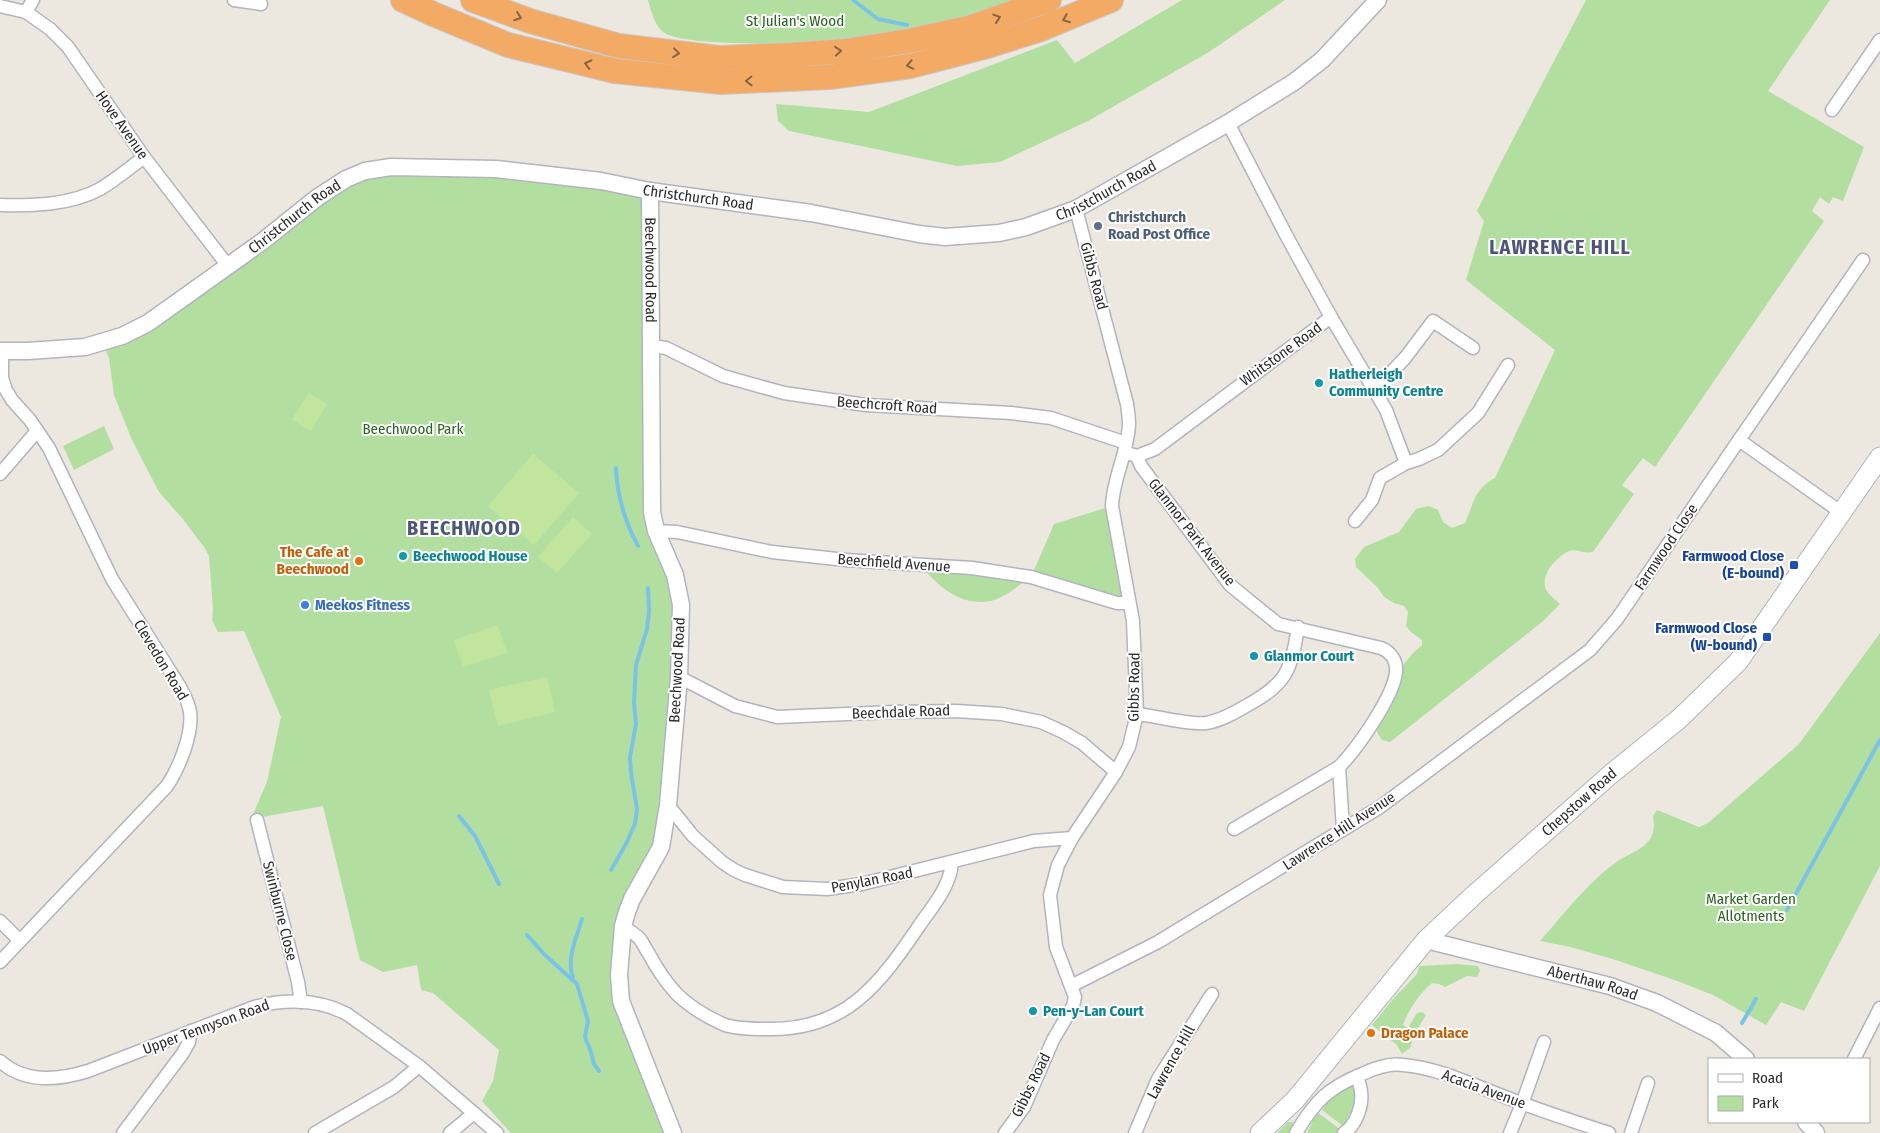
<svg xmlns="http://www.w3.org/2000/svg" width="1880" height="1133" font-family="'Fira Sans Condensed',sans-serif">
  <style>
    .green { fill: #b2dfa0 }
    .pitch { fill: #c2e59d }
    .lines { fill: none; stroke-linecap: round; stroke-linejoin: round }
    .stream { stroke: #7ac3e6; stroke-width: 4 }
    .minor-casing { stroke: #b2b4be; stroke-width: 15 }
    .tertiary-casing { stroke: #b2b4be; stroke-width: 19 }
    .secondary-casing { stroke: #b2b4be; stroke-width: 21 }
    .motorway-casing { stroke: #c8c8c8; stroke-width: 26 }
    .minor { stroke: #fff; stroke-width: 12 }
    .tertiary { stroke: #fff; stroke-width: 16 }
    .secondary { stroke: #fff; stroke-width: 19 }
    .motorway { stroke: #f3aa64; stroke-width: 24 }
    .oneway { stroke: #866545 }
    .service-dot { fill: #5c6f8a; stroke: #fff; stroke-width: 2 }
    .culture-dot { fill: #0f9aa8; stroke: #fff; stroke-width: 2 }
    .food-dot { fill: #e8710a; stroke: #fff; stroke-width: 2 }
    .transit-dot { fill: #1a4fb4; stroke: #fff; stroke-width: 2 }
    .shop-dot { fill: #3f7fe0; stroke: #fff; stroke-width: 2 }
    .labels { text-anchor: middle; stroke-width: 4; stroke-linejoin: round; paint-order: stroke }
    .park-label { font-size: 15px; fill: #2a6420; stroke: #fff }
    .street-label { font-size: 15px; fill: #2c2c2c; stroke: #fff }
    .service-label { font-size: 15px; font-weight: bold; fill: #4e5e75; stroke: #fff; text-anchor: start }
    .culture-label { font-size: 15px; font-weight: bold; fill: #0d838f; stroke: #fff; text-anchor: start }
    .food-label { font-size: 15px; font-weight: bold; fill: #c56008; stroke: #fff; text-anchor: end }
    .transit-label { font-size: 15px; font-weight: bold; fill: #164399; stroke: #fff; text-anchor: end }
    .shop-label { font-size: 15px; font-weight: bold; fill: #366cbe; stroke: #fff; text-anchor: start }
    .district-label { font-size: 20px; font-weight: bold; letter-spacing: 1px; fill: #4f547a; stroke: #fff }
  </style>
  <rect width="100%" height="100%" fill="#ece7df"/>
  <g class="green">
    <path d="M 648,0 L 1015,0 C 996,6 977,14 958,20 C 934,27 908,31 883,36 C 851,42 682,51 662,31 C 654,24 651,10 648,0 Z"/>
    <polygon points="1182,0 1285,0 1209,52 1088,121 1000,162 957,166 789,131 778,121 776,104 869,112 1057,40 1075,63"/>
    <path d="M 1586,0 L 1830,0 L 1768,91 L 1864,147 L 1843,201 L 1833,197 L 1829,204 L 1820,197 L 1812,211 L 1824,221 L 1655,467 L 1643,458 L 1622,485 L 1634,494 L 1593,552 C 1584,554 1576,548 1569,551 C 1556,557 1540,575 1546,590 C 1549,595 1556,600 1560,604 L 1542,622 L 1390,742 L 1382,740 L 1377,732 L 1379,720 L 1398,690 L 1404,664 L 1414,652 L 1422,645 L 1422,640 L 1411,632 L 1406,626 L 1408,612 L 1404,606 L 1394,603 L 1384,597 L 1378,588 L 1356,567 L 1355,559 L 1364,547 L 1399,532 L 1416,509 L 1429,506 L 1438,510 L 1443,522 L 1452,528 L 1465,523 C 1474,503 1474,489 1495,478 L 1555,350 L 1466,280 L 1484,221 L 1477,211 L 1498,168 Z"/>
    <polygon points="391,167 650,191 652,491 681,605 661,847 632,899 619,975 673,1133 511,1133 482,1101 493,1081 499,1050 433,993 421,990 417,965 383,972 360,960 323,806 251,819 267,782 281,717 244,631 218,632 212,620 213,609 209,556 204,547 182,518 159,492 132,440 114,395 109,358 103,343 122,336 318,197"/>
    <polygon points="104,426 114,449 74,470 63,446"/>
    <path d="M 1112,506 L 1129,603 L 1031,577 C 1020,584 1007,596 994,600 C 965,609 937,587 921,565 L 1031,577 L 1054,524 Z"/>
    <path d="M 1880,633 L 1880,866 L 1804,1011 L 1781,1002 L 1766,1025 L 1713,995 L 1680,982 L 1616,960 L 1570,947 L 1540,941 C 1563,915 1589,881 1618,861 C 1628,854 1643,850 1650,839 C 1655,832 1654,823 1653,816 L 1657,810 L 1699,827 L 1708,823 L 1799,744 Z"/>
    <path d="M 1456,964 L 1478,966 L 1480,971 L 1477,977 L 1467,976 L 1445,987 L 1439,984 L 1432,983 C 1419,994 1409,1009 1403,1025 L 1408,1028 L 1417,1013 L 1422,1012 L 1426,1015 L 1412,1038 L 1411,1047 L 1402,1054 L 1397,1045 L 1372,1025 L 1394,998 L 1417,974 L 1419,966 Z"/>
    <path d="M 1352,1084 C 1361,1098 1351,1114 1343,1126 L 1322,1110 L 1329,1099 Z"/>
    <polygon points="1317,1112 1341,1130 1336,1133 1307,1133"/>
    <polygon points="1288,1122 1293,1122 1292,1133 1277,1133"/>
  </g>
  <g class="pitch">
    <polygon points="309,393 327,404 311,431 292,419"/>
    <polygon points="533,454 579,493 534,545 488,506"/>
    <polygon points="573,517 592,534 557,573 538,557"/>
    <polygon points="498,625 507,653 463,667 454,640"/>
    <polygon points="547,677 555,712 498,726 489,690"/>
  </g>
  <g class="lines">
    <g class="stream">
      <polyline points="853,0 878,19 907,25"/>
      <path d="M 616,468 C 617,495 625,522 638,546"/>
      <polyline points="459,816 475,836 499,884"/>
      <polyline points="611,870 626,844 635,824 637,809 631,773 630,757 636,724 634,703 636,665 647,629 649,611 648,588"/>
      <polyline points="1787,910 1880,740"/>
      <polyline points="527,935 545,955 577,984 588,1021 585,1036 586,1040 590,1049 594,1064 599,1071"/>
      <path d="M 573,977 C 566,959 577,936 582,919"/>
      <polyline points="1742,1023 1756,999"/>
    </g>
    <defs>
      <g id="minor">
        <polyline points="234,0 261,4"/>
        <polyline points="0,6 26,12 50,29 68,47 144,157 228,266"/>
        <polyline points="26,12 33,0"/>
        <polyline points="1832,110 1880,40"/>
        <path d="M 0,205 C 32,206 71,205 100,189 C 115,180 130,168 144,157"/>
        <polyline points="1331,317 1386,410 1406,463"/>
        <polyline points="652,346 666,348 723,376 784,393 866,405 1011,413 1051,418 1126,443"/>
        <polyline points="1370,383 1386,378 1405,358 1433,321 1473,348"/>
        <polyline points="1739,440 1863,260"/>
        <polyline points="1130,454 1137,456 1155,449 1331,317 1286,235 1228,123"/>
        <path d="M 1137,456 L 1141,466 L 1230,585 L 1278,624 L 1381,648 C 1391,652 1397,661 1396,672 C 1394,696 1357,749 1339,767 L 1343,829"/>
        <polyline points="0,474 37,431"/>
        <polyline points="1355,521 1372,500 1380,478 1406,463 1419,459 1438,450 1478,413 1508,365"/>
        <polyline points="656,531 677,532 772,552 846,560 972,568 1031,577 1117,603 1129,603"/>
        <polyline points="679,677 735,706 777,717 894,712 956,711 1002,714 1041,722 1063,732 1082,743 1116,772"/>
        <path d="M 1137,714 C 1157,716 1188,725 1206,723 C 1220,721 1234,713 1246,706 C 1286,684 1291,672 1298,627"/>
        <polyline points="668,805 693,836 722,862 734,870 745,875 783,887 827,889 862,884 1034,841 1072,838"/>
        <polyline points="257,820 298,982 301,1002"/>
        <polyline points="1234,829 1339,767"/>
        <polyline points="0,921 20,941"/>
        <path d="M 623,926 C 628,930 635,934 639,938 C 643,942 645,949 649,954 C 656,967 665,981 675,992 C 688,1006 707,1017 725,1025 C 738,1029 754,1029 767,1029 C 845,1031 879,985 919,926 C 932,907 950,887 952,863"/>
        <path d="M 0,962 L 167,786 C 179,768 193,734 190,712 C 189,703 184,695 180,687 L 112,579 L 49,448 L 30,420 L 12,400 L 6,390 L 2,378 L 2,352"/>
        <polyline points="1071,986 1158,942 1380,807 1590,650 1617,619 1739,440 1842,513"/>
        <polyline points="1854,1059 1880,1008"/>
        <path d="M 0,1061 C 25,1084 59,1080 88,1071 L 254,1007 C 285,999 318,999 347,1014 L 419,1066 L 497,1133"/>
        <polyline points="123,1133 183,1053 189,1042 191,1031"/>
        <polyline points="315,1133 394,1087 419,1066"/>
        <polyline points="450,1133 474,1113"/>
        <path d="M 1005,1133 L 1024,1107 L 1053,1040 L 1073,1006 L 1075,997 L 1056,947 L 1050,895 L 1058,865 L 1072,838 L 1116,772 L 1129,747 L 1137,714 L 1133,621 L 1112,506 C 1113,478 1128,452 1129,424 C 1129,417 1128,411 1127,404 L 1076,209"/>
        <polyline points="1135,1133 1158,1079 1212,994"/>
        <path d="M 1296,1133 C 1315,1101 1328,1088 1362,1074 C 1375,1068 1389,1063 1403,1065 C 1439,1068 1475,1086 1508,1098 C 1541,1111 1575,1122 1609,1133"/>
        <path d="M 1344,1133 C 1356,1125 1363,1106 1361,1092 C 1361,1087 1358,1081 1357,1076"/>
        <polyline points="1510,1133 1522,1104 1544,1042"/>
        <polyline points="1631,1133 1648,1083"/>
      </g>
      <g id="tertiary">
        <path id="s1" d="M 650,191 L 652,512 L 656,531 L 675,575 L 681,605 L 679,677 L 668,805 L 661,847 L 632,899 L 627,912 L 623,926 L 619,975 L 621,1001 L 673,1133"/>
        <path id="s2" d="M 0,351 L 28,351 L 85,347 L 122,336 L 148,323 L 263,241 L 318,197 L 346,179 L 365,171 L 391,167 L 496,169 L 601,181 L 650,191 L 811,213 L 919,234 L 945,237 L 999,233 L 1026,227 L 1076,209 L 1228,123 L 1294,82 L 1322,60 L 1378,0"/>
        <path id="s3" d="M 1426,940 L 1610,986 L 1657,1003 L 1716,1033 L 1746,1059"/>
        <polyline points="1806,1122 1816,1133"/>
      </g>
      <g id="secondary">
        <path id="s4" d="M 1260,1133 L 1295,1100 L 1426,940 L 1474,895 L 1611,774 L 1679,719 L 1738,662 L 1880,457"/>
      </g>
      <g id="motorway">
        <polyline points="403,0 433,14 508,45 615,71 721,82 830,77 911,66 984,47 1041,29 1111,0"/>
        <polyline points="473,0 530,21 619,46 719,58 791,55 846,51 909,41 969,28 1049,0"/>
      </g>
    </defs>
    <use href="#minor" class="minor-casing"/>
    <use href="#tertiary" class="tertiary-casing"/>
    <use href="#secondary" class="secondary-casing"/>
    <use href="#motorway" class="motorway-casing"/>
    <use href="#minor" class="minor"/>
    <use href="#tertiary" class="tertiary"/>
    <use href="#secondary" class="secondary"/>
    <use href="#motorway" class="motorway"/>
  </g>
  <defs><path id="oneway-chevron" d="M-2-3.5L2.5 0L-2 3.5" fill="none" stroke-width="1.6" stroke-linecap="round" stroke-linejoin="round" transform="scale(1.25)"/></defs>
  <g class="oneway">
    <use href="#oneway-chevron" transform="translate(518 17) rotate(20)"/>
    <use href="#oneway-chevron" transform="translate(997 18) rotate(-18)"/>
    <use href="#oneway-chevron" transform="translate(1066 19) rotate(159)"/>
    <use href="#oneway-chevron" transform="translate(838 51) rotate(-5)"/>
    <use href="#oneway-chevron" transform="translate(676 53) rotate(7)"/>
    <use href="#oneway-chevron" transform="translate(588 64) rotate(-166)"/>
    <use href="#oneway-chevron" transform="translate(910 65) rotate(169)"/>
    <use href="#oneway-chevron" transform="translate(749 81) rotate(179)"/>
  </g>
  <circle class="service-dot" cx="1098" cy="226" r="5"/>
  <g class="culture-dot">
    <circle cx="1319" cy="383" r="5"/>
    <circle cx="403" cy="556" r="5"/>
    <circle cx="1254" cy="656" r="5"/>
    <circle cx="1033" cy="1011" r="5"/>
  </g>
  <g class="food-dot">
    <circle cx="359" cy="561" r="5"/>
    <circle cx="1371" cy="1033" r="5"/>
  </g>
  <g class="transit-dot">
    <rect x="1789" y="560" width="10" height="10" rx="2.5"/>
    <rect x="1762" y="632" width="10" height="10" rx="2.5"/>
  </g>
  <circle class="shop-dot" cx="305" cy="605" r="5"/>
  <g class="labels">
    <g class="park-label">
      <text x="795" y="26">St Julian's Wood</text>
      <text x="413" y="434">Beechwood Park</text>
      <text x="1751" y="904">Market Garden<tspan x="1751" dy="17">Allotments</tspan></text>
    </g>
    <g class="street-label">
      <text transform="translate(122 125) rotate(55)" y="5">Hove Avenue</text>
      <text dy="5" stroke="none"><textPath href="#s2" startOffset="1174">Christchurch Road</textPath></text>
      <text dy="5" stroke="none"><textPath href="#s2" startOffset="754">Christchurch Road</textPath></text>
      <text dy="5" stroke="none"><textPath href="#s2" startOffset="334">Christchurch Road</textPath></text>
      <text dy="5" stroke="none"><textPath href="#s1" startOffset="79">Beechwood Road</textPath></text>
      <text transform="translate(1094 276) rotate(75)" y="5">Gibbs Road</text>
      <text transform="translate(1281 354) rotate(-36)" y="5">Whitstone Road</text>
      <text transform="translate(887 405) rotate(4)" y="5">Beechcroft Road</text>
      <text transform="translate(1192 532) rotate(52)" y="5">Glanmor Park Avenue</text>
      <text transform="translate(1666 547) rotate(-56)" y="5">Farmwood Close</text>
      <text transform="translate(894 563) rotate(4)" y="5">Beechfield Avenue</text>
      <text transform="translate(161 660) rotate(59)" y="5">Clevedon Road</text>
      <text transform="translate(677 670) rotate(-87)" y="5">Beechwood Road</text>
      <text transform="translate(1134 687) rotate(-89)" y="5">Gibbs Road</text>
      <text transform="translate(901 712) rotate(-2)" y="5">Beechdale Road</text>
      <text dy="5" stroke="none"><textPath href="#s4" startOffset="461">Chepstow Road</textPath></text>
      <text transform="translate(1339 831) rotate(-33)" y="5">Lawrence Hill Avenue</text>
      <text transform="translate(872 880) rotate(-11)" y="5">Penylan Road</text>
      <text transform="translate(280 911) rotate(76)" y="5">Swinburne Close</text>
      <text dy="5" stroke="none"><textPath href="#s3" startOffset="172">Aberthaw Road</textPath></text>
      <text transform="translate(206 1027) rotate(-20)" y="5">Upper Tennyson Road</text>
      <text transform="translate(1171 1062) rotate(-61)" y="5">Lawrence Hill</text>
      <text transform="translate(1031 1085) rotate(-64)" y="5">Gibbs Road</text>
      <text transform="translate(1484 1089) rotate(20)" y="5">Acacia Avenue</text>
    </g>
    <g class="service-label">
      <text x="1108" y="222">Christchurch<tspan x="1108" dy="17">Road Post Office</tspan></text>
    </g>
    <g class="culture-label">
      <text x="1329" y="379">Hatherleigh<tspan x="1329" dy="17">Community Centre</tspan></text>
      <text x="413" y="561">Beechwood House</text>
      <text x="1264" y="661">Glanmor Court</text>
      <text x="1043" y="1016">Pen-y-Lan Court</text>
    </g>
    <g class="food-label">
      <text x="349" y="557">The Cafe at<tspan x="349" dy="17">Beechwood</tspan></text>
      <text x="1381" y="1038" text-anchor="start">Dragon Palace</text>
    </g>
    <g class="transit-label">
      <text x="1784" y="561">Farmwood Close<tspan x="1784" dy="17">(E-bound)</tspan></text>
      <text x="1757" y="633">Farmwood Close<tspan x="1757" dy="17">(W-bound)</tspan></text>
    </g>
    <g class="shop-label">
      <text x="315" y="610">Meekos Fitness</text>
    </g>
    <g class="district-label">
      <text x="1560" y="254">LAWRENCE HILL</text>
      <text x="464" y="535">BEECHWOOD</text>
    </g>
  </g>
  <rect x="1708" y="1058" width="162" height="65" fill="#ffffff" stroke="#ababab"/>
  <rect x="1718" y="1074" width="25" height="8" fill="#ffffff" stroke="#ababab"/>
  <text x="1752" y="1083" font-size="15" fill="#2c2c2c">Road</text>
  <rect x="1718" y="1096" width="25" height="15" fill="#b2dfa0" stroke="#ababab"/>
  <text x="1752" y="1108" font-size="15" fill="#2c2c2c">Park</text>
</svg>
